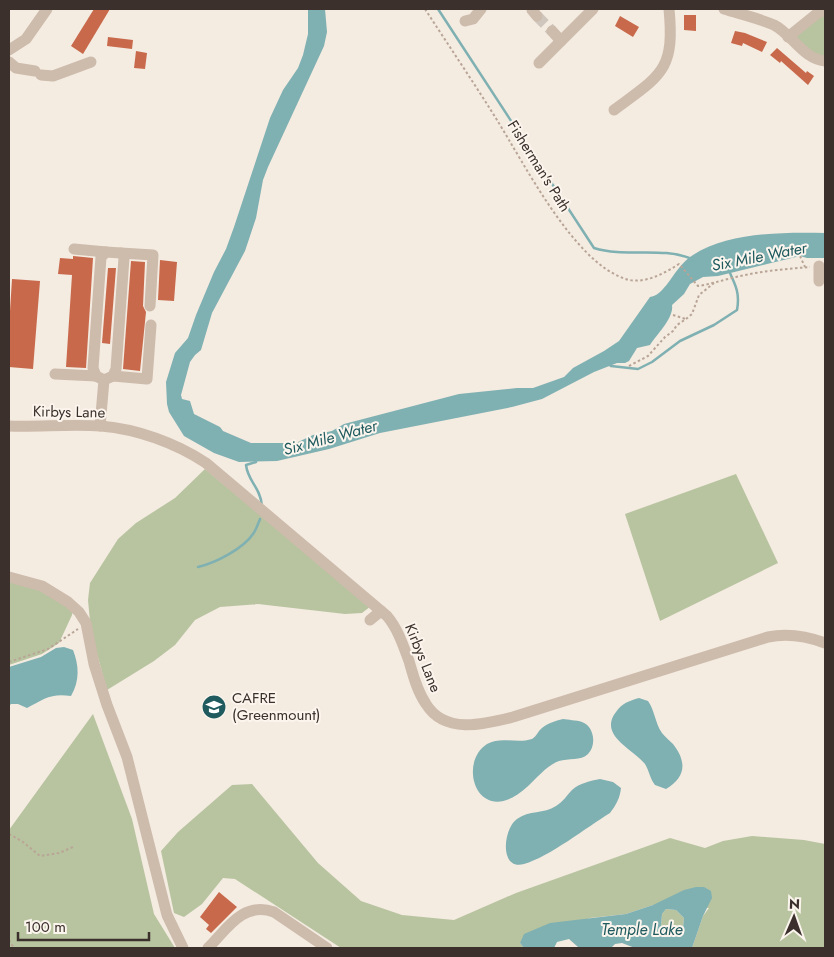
<svg xmlns="http://www.w3.org/2000/svg" width="834" height="957" font-family="Jost,sans-serif">
  <style>
    .green { fill: #b8c4a0 }
    .water { fill: #7fb0b2; fill-rule: evenodd }
    .lines { fill: none; stroke-linecap: round; stroke-linejoin: round }
    .stream { stroke: #7fb0b2; stroke-width: 2.5 }
    .building { fill: #c8694b }
    .minor-tunnel { stroke: #cfc6bd; stroke-width: 11; stroke-dasharray: 11 5.5; stroke-linecap: butt }
    .path { stroke: #b9a596; stroke-width: 2; stroke-dasharray: 2.5 2.5; stroke-linecap: butt }
    .minor { stroke: #cdbbac; stroke-width: 11 }
    .labels { text-anchor: middle; stroke-width: 4; stroke-linejoin: round; paint-order: stroke }
    .street-label { font-size: 15px; fill: #3b302b; stroke: #fbf5ee }
    .poi-label { font-size: 15px; fill: #3b302b; stroke: #fbf5ee; text-anchor: start }
    .water-label { font-size: 16px; font-style: italic; fill: #1f5a5e; stroke: #fbf5ee }
  </style>
  <rect width="100%" height="100%" fill="#f4ebe1"/>
  <g class="green">
    <polygon points="825,13 825,58 819,57 792,36"/>
    <polygon points="205,469 371,606 362,613 345,614 258,604 220,607 195,620 175,645 154,661 107,690 91,632 88,600 90,583 118,539 136,523 175,498"/>
    <polygon points="736,474 778,563 660,621 625,514"/>
    <polygon points="9,581 74,601 72,615 59,643 42,654 9,665"/>
    <polygon points="93,714 132,819 154,914 175,948 9,948 9,830"/>
    <polygon points="252,784 318,863 361,901 402,915 454,920 516,893 670,838 705,848 723,841 752,836 804,840 825,844 825,948 692,948 703,916 709,908 653,905 626,914 590,918 520,943 524,948 341,948 235,879 223,878 202,904 184,917 174,913 161,851 178,832 232,785"/>
    <polygon points="666,909 676,910 684,918 683,928 677,936 667,933 661,927 662,914"/>
  </g>
  <g class="water">
    <path d="M 308,9 L 325,9 L 327,32 L 324,46 L 268,167 L 263,180 L 256,218 L 245,251 L 212,313 L 201,350 L 195,355 L 190,362 L 181,395 L 182,399 L 190,401 L 194,414 L 220,427 L 223,431 L 251,443 L 296,443 L 313,435 L 332,431 L 344,424 L 459,394 L 517,388 L 533,388 L 564,377 L 573,368 L 604,351 L 619,341 L 650,297 C 662,296 672,276 679,268 C 683,263 688,258 693,255 C 728,232 785,232 825,233 L 825,258 L 807,258 L 800,256 L 718,276 L 703,277 L 690,284 L 684,294 L 672,305 C 674,318 657,334 650,345 L 637,348 L 629,361 L 625,363 L 617,363 L 594,372 L 542,399 L 512,407 L 380,433 L 329,449 L 277,461 L 239,462 L 214,453 L 184,436 L 169,412 L 167,404 L 166,382 L 175,353 L 188,338 L 196,315 L 214,272 L 226,249 L 234,227 L 270,118 L 283,90 L 298,68 L 303,55 L 308,34 Z"/>
    <path d="M 64,647 L 73,650 C 79,665 80,681 71,696 C 51,693 44,699 27,708 L 18,704 L 11,704 L 9,706 L 9,667 L 41,657 L 56,648 Z"/>
    <path d="M 639,698 L 648,701 C 655,711 655,723 662,733 C 665,737 669,740 673,744 C 687,762 686,777 666,789 L 655,785 C 650,779 649,770 645,764 C 633,749 598,735 616,712 C 622,703 629,701 639,698 Z"/>
    <path d="M 563,719 C 568,720 576,720 582,722 C 594,726 597,745 588,754 C 581,761 568,758 559,761 C 546,766 537,778 527,787 C 479,831 456,764 487,744 C 501,736 517,744 532,739 C 537,736 538,731 542,728 C 548,723 555,721 563,719 Z"/>
    <path d="M 600,779 L 613,782 L 621,788 C 620,798 616,805 610,813 C 587,827 549,857 524,864 C 499,871 503,829 517,819 C 529,810 544,814 556,806 C 563,802 567,795 572,790 C 580,783 590,781 600,779 Z"/>
    <path d="M 696,887 L 704,887 L 711,891 L 712,898 L 703,916 L 692,948 L 635,948 L 622,943 L 615,944 L 611,948 L 585,948 L 578,947 L 569,939 L 557,942 L 554,948 L 524,948 L 520,943 L 524,934 L 550,923 L 626,914 L 653,905 L 684,890 ZM 666,909 L 676,910 L 684,918 L 683,928 L 677,935 L 667,933 L 661,927 L 662,914 Z"/>
  </g>
  <g class="lines">
    <g class="stream">
      <path d="M 438,9 L 594,248 C 626,258 661,246 692,259"/>
      <path d="M 609,364 L 611,366 L 638,369 L 652,362 L 680,341 L 714,325 L 737,310 C 740,294 736,286 729,271"/>
      <path d="M 256,461 L 256,462 L 246,465 C 248,482 260,486 262,506"/>
      <path d="M 198,567 C 215,563 243,549 253,534 C 256,530 258,524 260,519"/>
    </g>
  </g>
  <g class="building">
    <polygon points="94,9 110,9 83,54 71,46"/>
    <polygon points="684,15 696,15 696,31 684,30"/>
    <polygon points="620,16 639,27 633,37 615,26"/>
    <polygon points="735,31 745,33 767,42 762,52 743,43 742,46 731,43"/>
    <polygon points="108,37 133,40 132,49 107,46"/>
    <polygon points="777,48 806,73 807,71 814,76 808,85 781,61 780,63 770,55"/>
    <polygon points="136,51 147,53 145,69 134,68"/>
    <polygon points="73,256 93,258 86,368 66,367 72,275 58,274 60,258 73,259"/>
    <polygon points="160,260 177,262 174,301 158,300"/>
    <polygon points="131,261 145,262 143,306 146,312 140,371 123,369"/>
    <polygon points="108,268 116,268 110,344 102,343"/>
    <polygon points="12,279 40,281 33,369 9,367 9,327"/>
    <polygon points="219,892 237,907 211,933 206,929 209,925 200,917"/>
  </g>
  <g class="lines">
    <polyline class="minor-tunnel" points="537,16 552,31"/>
    <g class="path">
      <path d="M 425,9 C 449,46 474,83 497,120 C 525,165 573,260 623,278 C 642,286 663,274 679,264 L 698,286 C 711,284 723,280 736,277 C 760,271 786,269 810,267"/>
      <polyline points="800,256 805,267"/>
      <polyline points="673,315 686,319"/>
      <polyline points="629,366 648,356 665,337 673,331 677,325 686,319 692,314 699,295 714,283"/>
      <polyline points="9,662 48,649 78,629"/>
      <polyline points="9,834 23,842 40,856 59,853 73,847"/>
      <polyline points="9,940 14,948"/>
    </g>
    <g class="minor">
      <path d="M 724,9 C 740,14 758,18 774,25 C 792,34 803,59 825,61"/>
      <polyline points="532,10 537,16"/>
      <polyline points="465,21 473,19 481,9"/>
      <polyline points="552,31 561,41"/>
      <polyline points="788,37 819,12 825,11"/>
      <polyline points="9,50 26,39 47,9"/>
      <polyline points="9,62 16,68 35,71"/>
      <polyline points="539,63 593,9"/>
      <polyline points="41,75 53,76 91,62"/>
      <path d="M 614,110 C 661,75 675,71 669,9"/>
      <polyline points="74,249 106,252"/>
      <polyline points="121,253 153,255 150,306"/>
      <polyline points="819,281 819,266"/>
      <polyline points="55,374 96,376"/>
      <polyline points="113,376 147,379 151,325"/>
      <path d="M 9,426 C 39,427 71,424 101,426 C 137,429 176,443 206,463 L 387,616 C 398,629 403,645 409,661 C 413,675 417,691 426,704 C 445,735 485,724 513,717 L 768,637 C 788,633 806,636 825,643"/>
      <polyline points="100,426 104,380 96,376 93,368 101,257 106,252 121,253 124,258 116,369 113,376 104,380"/>
      <polyline points="9,577 42,586 68,602 79,612 86,623 94,664 107,705 127,757 167,915 183,948"/>
      <polyline points="370,620 381,611"/>
      <path d="M 208,948 C 227,929 243,901 274,912 L 327,948"/>
    </g>
  </g>
  <defs>
    <symbol id="university-disc" viewBox="-11 -11 22 22"><circle r="9.5" fill="#1f5a5e" stroke="#fbf5ee"/><path d="M0-5L7-2L0 1L-7-2ZM-4 1L0 2.5L4 1V4Q0 6-4 4Z" fill="#fff"/></symbol>
  </defs>
  <g fill-rule="evenodd">
    <use href="#university-disc" x="200" y="693" width="28" height="28"/>
  </g>
  <g class="labels">
    <g class="street-label">
      <text transform="translate(539 166) rotate(58)" y="5">Fisherman's Path</text>
      <text transform="translate(69 412) rotate(1)" y="5">Kirbys Lane</text>
      <text transform="translate(423 658) rotate(68)" y="5">Kirbys Lane</text>
    </g>
    <g class="poi-label">
      <text x="232" y="703">CAFRE<tspan x="232" dy="17">(Greenmount)</tspan></text>
    </g>
    <g class="water-label">
      <text transform="translate(759 256) rotate(-11)" y="6">Six Mile Water</text>
      <text transform="translate(330 437) rotate(-15)" y="6">Six Mile Water</text>
      <text x="642" y="935">Temple Lake</text>
    </g>
  </g>
  <rect width="834" height="957" fill="none" stroke="#3b302b" stroke-width="20"/>
  <g transform="translate(794 917) rotate(2)" stroke="#fbf5ee" stroke-width="4" paint-order="stroke">
  <path d="M0-4L9 19L0 12L-9 19Z" fill="#3b302b"/>
  <text y="-8" font-size="14" font-weight="bold" text-anchor="middle" fill="#3b302b">N</text>
  </g>
  <path d="M18 932v8h131v-8" fill="none" stroke="#3b302b" stroke-width="2.5"/>
  <text x="25" y="932" font-size="15" fill="#3b302b" stroke="#fbf5ee" stroke-width="4" paint-order="stroke">100 m</text>
</svg>
